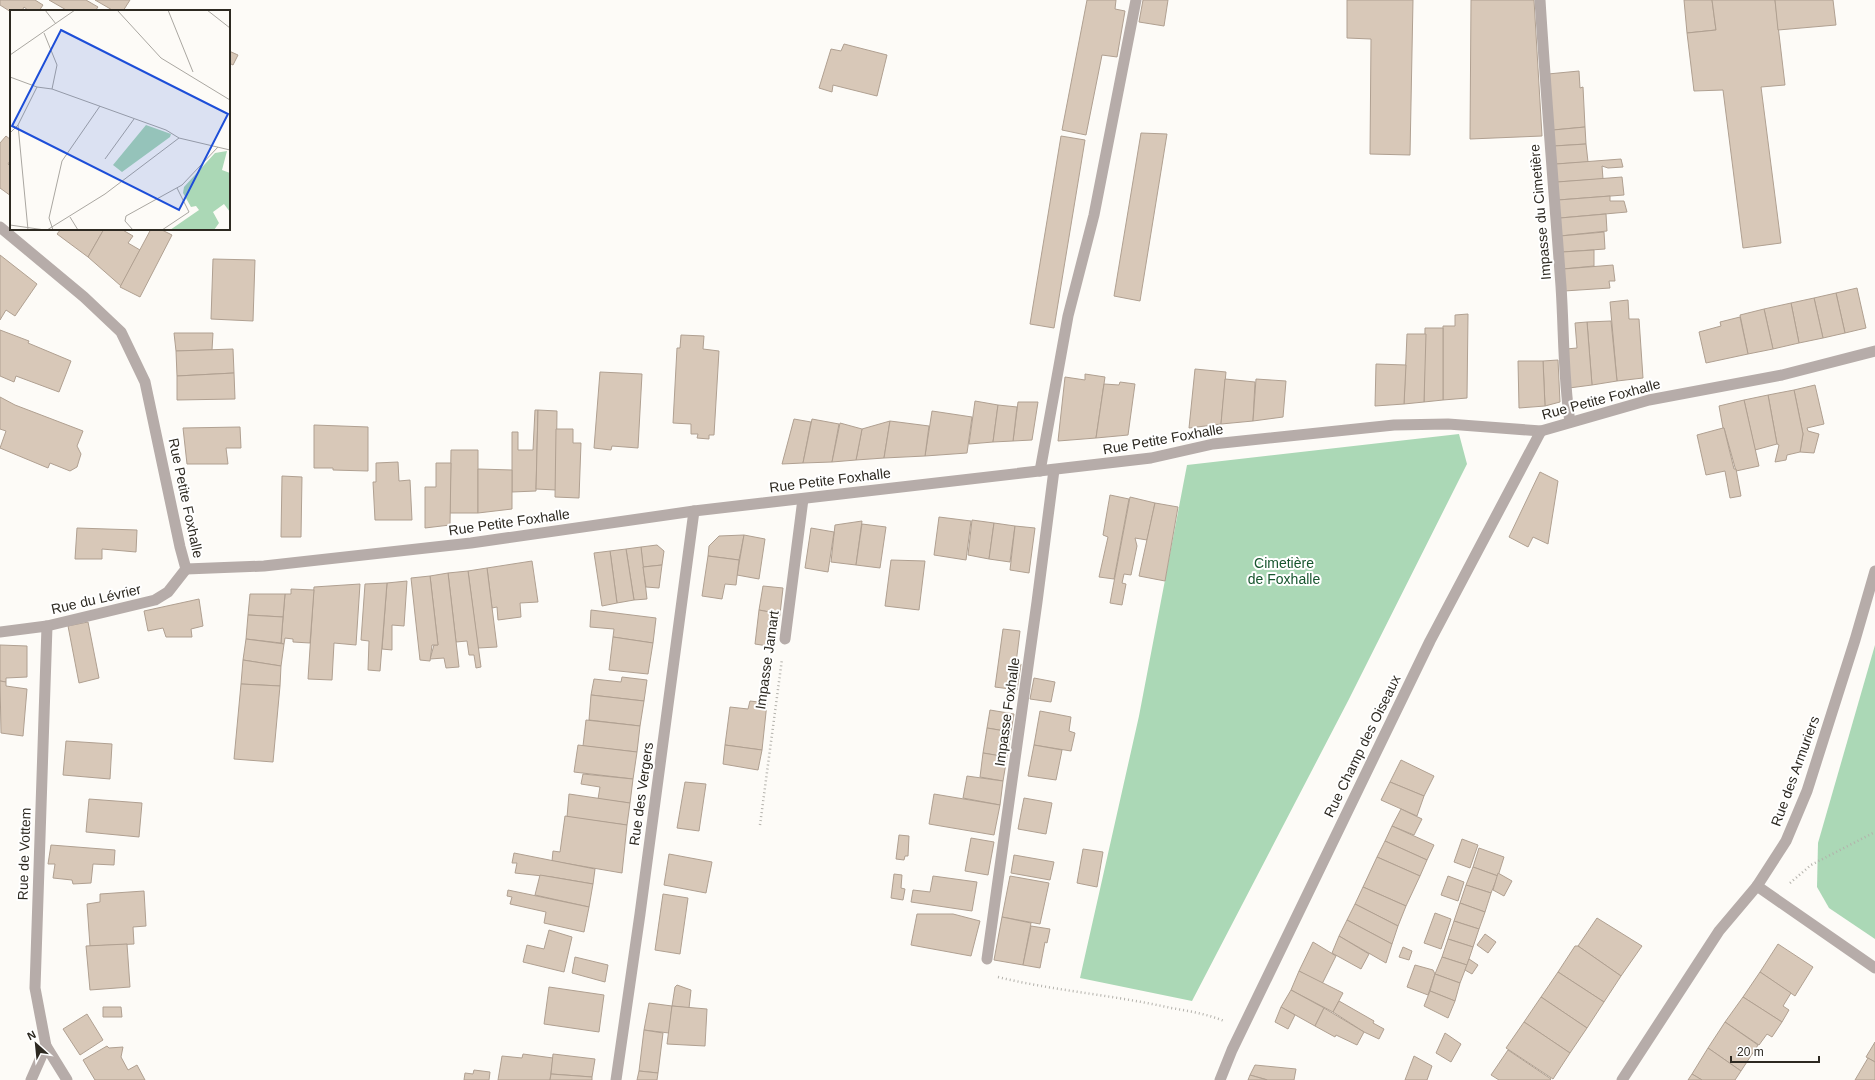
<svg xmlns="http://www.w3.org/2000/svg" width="1875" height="1080" font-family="Arial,sans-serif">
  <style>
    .green { fill: #abd8b6 }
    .building { fill: #d8c8b8; stroke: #b0a091 }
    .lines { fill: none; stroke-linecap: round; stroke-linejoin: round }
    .path { stroke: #b3b1ab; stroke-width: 2.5; stroke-dasharray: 1 3; stroke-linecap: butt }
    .service { stroke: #b6aca9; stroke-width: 11 }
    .minor { stroke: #b6aca9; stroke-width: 11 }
    .labels { text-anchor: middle; stroke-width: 4; stroke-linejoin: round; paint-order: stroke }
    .street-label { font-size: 14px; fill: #2d2921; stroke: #fff }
    .park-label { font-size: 14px; fill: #17552e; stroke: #fff }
    .inset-road { fill: none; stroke: #aaa7a1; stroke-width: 1 }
    .view { fill: #1d4ed8; fill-opacity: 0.15; stroke: #1d4ed8; stroke-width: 2 }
    .inset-edge { fill: none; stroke: #2d2921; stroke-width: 2 }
  </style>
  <rect width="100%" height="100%" fill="#fdfbf7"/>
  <g class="green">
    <polygon points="1459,434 1467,464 1348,701 1192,1001 1080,978 1139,716 1187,465"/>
    <polygon points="1875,645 1875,939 1829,908 1817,887 1818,843"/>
  </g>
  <g class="building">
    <polygon points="0,0 35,0 43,5 39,11 29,11 24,7 22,11 11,12 0,5"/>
    <polygon points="49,0 86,0 98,7 95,11 68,11"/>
    <polygon points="95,0 130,0 123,11 114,11"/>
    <polygon points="1087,0 1116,0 1115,9 1125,11 1117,57 1102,55 1086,135 1062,130"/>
    <polygon points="1143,0 1168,0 1164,26 1139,22"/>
    <polygon points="1347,0 1413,0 1410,155 1370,154 1371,39 1347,38"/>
    <polygon points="1471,0 1534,0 1542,136 1470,139"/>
    <polygon points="1684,0 1712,0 1716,30 1687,33"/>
    <polygon points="1712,0 1775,0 1785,85 1761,87 1781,243 1743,248 1723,90 1694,91 1687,33 1716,30"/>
    <polygon points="1775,0 1833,0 1836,25 1778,30"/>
    <polygon points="844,44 887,55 877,96 833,85 832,92 819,88 831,49 841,51"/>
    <polygon points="229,51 238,55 233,65 229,63"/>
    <polygon points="1579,71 1580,88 1583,87 1585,127 1553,130 1548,74"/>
    <polygon points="1585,127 1586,144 1554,146 1553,130"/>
    <polygon points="1141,133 1167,134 1140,301 1114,296"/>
    <polygon points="6,136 11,140 11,159 8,164 11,167 11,196 0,188 0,143"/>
    <polygon points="1061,136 1085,140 1054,328 1030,324"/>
    <polygon points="1586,144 1588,162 1556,164 1554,146"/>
    <polygon points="1621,159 1623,167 1608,168 1602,166 1603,179 1557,182 1556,164"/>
    <polygon points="1622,177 1624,195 1558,200 1557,182"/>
    <polygon points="1610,196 1610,201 1624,201 1627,212 1560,218 1558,200"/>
    <polygon points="1606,214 1607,231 1560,236 1560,218"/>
    <polygon points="61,229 104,229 88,257 57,234"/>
    <polygon points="104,229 121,229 133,236 128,243 140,250 121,286 88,257"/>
    <polygon points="151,229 160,229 172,235 140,297 120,287"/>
    <polygon points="1604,232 1605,249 1562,252 1560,236"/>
    <polygon points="1594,250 1594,266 1563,269 1562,252"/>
    <polygon points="0,255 37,284 15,316 6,310 0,320"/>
    <polygon points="213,259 255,260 253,321 211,319"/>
    <polygon points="1613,265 1615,281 1609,281 1610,288 1564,291 1563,269"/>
    <polygon points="1857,288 1866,328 1845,333 1836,293"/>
    <polygon points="1836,293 1845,333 1823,338 1814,298"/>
    <polygon points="1814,298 1823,338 1799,343 1791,303"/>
    <polygon points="1628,300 1629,319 1639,319 1643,378 1617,381 1610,302"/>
    <polygon points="1791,303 1799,343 1773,349 1764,309"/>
    <polygon points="1764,309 1773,349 1748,354 1740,315"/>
    <polygon points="1468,314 1467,398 1443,400 1443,326 1455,326 1455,315"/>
    <polygon points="1740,317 1748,354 1706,363 1699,332 1721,326 1720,322"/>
    <polygon points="1611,321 1617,381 1592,385 1587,322"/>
    <polygon points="1587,322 1592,385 1569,388 1566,349 1577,348 1575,323"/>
    <polygon points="1425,328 1443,328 1443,400 1424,402"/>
    <polygon points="0,330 29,341 28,343 71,361 59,392 16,376 14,382 0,376"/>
    <polygon points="174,333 213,333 212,350 176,351"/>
    <polygon points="1407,334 1426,334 1424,402 1404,404"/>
    <polygon points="681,335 704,336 703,349 719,351 714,435 709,435 709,439 697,438 698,434 691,434 691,424 673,423 677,348 680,348"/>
    <polygon points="233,349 234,373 177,376 176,351"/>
    <polygon points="1558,360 1560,402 1545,406 1543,361"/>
    <polygon points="1518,361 1543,361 1545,406 1519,408"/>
    <polygon points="1376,364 1406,365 1404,404 1375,406"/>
    <polygon points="1195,369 1226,372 1221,424 1189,428"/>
    <polygon points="600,372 642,374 638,448 612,446 611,450 594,448"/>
    <polygon points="234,373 235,399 177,400 177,376"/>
    <polygon points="1085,374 1105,377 1096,438 1058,441 1065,377 1085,380"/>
    <polygon points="1225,379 1255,382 1253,421 1221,424"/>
    <polygon points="1256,379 1286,381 1283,417 1253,421"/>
    <polygon points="1120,382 1135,384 1128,435 1096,438 1104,384 1119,385"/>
    <polygon points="1815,385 1824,424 1807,428 1808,431 1819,434 1814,453 1800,452 1803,434 1794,390"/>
    <polygon points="1794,390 1803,434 1800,452 1787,455 1786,460 1775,462 1779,445 1777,444 1768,395"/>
    <polygon points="1768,395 1777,444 1755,450 1744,400"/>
    <polygon points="0,397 15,405 83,431 77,446 81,454 77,467 70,471 50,463 48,468 0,448 6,431 0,429"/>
    <polygon points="1744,400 1759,466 1736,471 1724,428 1723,428 1719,406"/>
    <polygon points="975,401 998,405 993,442 969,444"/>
    <polygon points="1018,402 1038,402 1032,440 1013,441"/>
    <polygon points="998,405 1017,407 1013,441 993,442"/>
    <polygon points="535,410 538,410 536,491 512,492 512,432 518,432 518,450 533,450"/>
    <polygon points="538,410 557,411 556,490 536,489"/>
    <polygon points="932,411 972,417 967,453 925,456"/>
    <polygon points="794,419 811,422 803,463 782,464"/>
    <polygon points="812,419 839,424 832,462 803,463"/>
    <polygon points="890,421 884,458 856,460 862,429"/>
    <polygon points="890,421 929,426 925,456 884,458"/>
    <polygon points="840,423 862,429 856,460 832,462"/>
    <polygon points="314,425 368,427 368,471 333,470 333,468 314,468"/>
    <polygon points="240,427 241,448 226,448 228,464 187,464 183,428"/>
    <polygon points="1723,428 1724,428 1734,469 1736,469 1741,496 1730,498 1725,471 1706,475 1697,435"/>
    <polygon points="556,429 573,429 573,443 581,443 579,498 555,497"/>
    <polygon points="451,450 478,450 478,513 450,513"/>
    <polygon points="398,462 399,481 410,480 412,520 375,520 373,482 376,482 376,463"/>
    <polygon points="436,463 451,463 450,525 425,528 425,487 436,487"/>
    <polygon points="478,469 512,470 512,509 478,513"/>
    <polygon points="1540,472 1558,481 1548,544 1533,537 1528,547 1509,537"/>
    <polygon points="282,476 302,477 301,537 281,537"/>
    <polygon points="1110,495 1129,499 1114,579 1099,577 1108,537 1103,535"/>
    <polygon points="1130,497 1155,503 1147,540 1135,538 1137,546 1131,575 1124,574 1122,583 1126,584 1122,605 1110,603"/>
    <polygon points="1155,503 1178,507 1165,581 1139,576"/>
    <polygon points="939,517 971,521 966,560 934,555"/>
    <polygon points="972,520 994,523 989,559 968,555"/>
    <polygon points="862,521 856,565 831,562 835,525"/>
    <polygon points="994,523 1015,526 1010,562 989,559"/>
    <polygon points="862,524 886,527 880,568 856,565"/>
    <polygon points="1015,526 1035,528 1029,573 1010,570"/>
    <polygon points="77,528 137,530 136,552 102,549 102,559 75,559"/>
    <polygon points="811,528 834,532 828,572 805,568"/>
    <polygon points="744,535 739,560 708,556 709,546 719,536"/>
    <polygon points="744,535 765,539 759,579 737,575"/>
    <polygon points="657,545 664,551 662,565 643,567 641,547"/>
    <polygon points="641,547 647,599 634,600 626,549"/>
    <polygon points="626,549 634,600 617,603 610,551"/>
    <polygon points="610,551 617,603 602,606 594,553"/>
    <polygon points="708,556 739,560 736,585 725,584 722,599 702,596"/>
    <polygon points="891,560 925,561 919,610 885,606"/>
    <polygon points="532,561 538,602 520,603 521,617 498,620 497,607 492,608 487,568"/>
    <polygon points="662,565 659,588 646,587 643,567"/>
    <polygon points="487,568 497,647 478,648 468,571"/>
    <polygon points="468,571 481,667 476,668 474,655 469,655 467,641 456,642 448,573"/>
    <polygon points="448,573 459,667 446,668 444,658 430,659 434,645 438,645 430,576"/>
    <polygon points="430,576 438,645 432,645 430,661 420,660 411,578"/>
    <polygon points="407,581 404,626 392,625 392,650 382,649 387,583"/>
    <polygon points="387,583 380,671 368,670 369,641 361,640 365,584"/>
    <polygon points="360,584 356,645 334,643 332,680 308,679 314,587"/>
    <polygon points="763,586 783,588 780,614 759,610"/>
    <polygon points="291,589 314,590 310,643 293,642 293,639 285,638 284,644 281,643 285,594 291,594"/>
    <polygon points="250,594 285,594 283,617 248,615"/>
    <polygon points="199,599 203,626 191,629 192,637 166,637 163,628 148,631 144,611"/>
    <polygon points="591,610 656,618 653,643 613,637 614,629 590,627"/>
    <polygon points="759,610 780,614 774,647 755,644"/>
    <polygon points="248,615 283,617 281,643 246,639"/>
    <polygon points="88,622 99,678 79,683 68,626"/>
    <polygon points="1003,629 1020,631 1016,663 1021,664 1017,690 995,687"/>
    <polygon points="613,637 653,643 648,674 609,670"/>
    <polygon points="246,639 284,644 281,666 243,660"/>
    <polygon points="0,645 27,646 27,677 6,678 6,682 0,681"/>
    <polygon points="243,660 281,666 280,686 241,684"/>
    <polygon points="622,677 647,680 644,701 591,695 594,679 621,682"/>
    <polygon points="1034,678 1055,682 1051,702 1030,699"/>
    <polygon points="0,681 6,682 6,686 27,689 23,736 1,733"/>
    <polygon points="241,684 280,686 273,762 234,759"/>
    <polygon points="591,695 644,701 640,726 589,720"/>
    <polygon points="750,701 767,703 762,750 725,745 730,707 748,709"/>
    <polygon points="990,710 1014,714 1011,732 987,728"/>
    <polygon points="1040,711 1071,717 1069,731 1075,733 1071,751 1034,745"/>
    <polygon points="586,720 640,726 637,752 583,746"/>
    <polygon points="987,728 1011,732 1007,757 983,753"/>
    <polygon points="66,741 112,744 110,779 63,775"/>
    <polygon points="578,745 637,752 633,779 574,772"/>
    <polygon points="725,745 762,750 758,770 723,764"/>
    <polygon points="1034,745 1062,750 1056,780 1028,776"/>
    <polygon points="983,753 1007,757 1003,781 980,777"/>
    <polygon points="1401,760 1434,776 1424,796 1390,782"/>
    <polygon points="583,774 633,779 630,803 598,799 600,787 581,784"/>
    <polygon points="967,776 1003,781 1000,805 963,798"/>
    <polygon points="685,782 706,784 699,831 677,828"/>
    <polygon points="1390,782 1424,796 1417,816 1381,800"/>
    <polygon points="569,794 630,803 627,825 567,817"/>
    <polygon points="934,794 1000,805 994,835 929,824"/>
    <polygon points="1024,798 1052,803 1046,834 1018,829"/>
    <polygon points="89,799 142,803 139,837 86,832"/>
    <polygon points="1401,809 1422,819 1414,835 1392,826"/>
    <polygon points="565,816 627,825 622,873 552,861 553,851 560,852"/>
    <polygon points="1392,826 1434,845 1427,860 1385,841"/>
    <polygon points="899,835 909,836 908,856 905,856 904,860 896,859"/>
    <polygon points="971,838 994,842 988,875 965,871"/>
    <polygon points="1462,839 1478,845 1470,868 1454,862"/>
    <polygon points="1385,841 1427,860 1420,876 1377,857"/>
    <polygon points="51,845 115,850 114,865 93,864 91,883 73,884 72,880 53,878 55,864 48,864"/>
    <polygon points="1479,848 1504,857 1498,876 1473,867"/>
    <polygon points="1083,849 1103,852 1097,887 1077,883"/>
    <polygon points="514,853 595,869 593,884 552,877 515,873 517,863 512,863"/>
    <polygon points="669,854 712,862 706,893 664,885"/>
    <polygon points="1014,855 1054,862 1050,880 1011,873"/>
    <polygon points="1377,857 1420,876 1406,906 1363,887"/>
    <polygon points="1473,867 1498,876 1491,893 1466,885"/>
    <polygon points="1498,873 1512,881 1504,896 1493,890"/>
    <polygon points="894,874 902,875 901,888 905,889 903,900 891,898"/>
    <polygon points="540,875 593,884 589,907 535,895"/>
    <polygon points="933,876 977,882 972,911 911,902 913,890 930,892"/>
    <polygon points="1010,876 1049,883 1040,924 1002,917"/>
    <polygon points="1448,876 1464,882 1458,901 1441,895"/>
    <polygon points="1466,885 1491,893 1485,912 1460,903"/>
    <polygon points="1363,887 1406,906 1398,926 1355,904"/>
    <polygon points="508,890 589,907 584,932 544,923 546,912 510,904 512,897 507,896"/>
    <polygon points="144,891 146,926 133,927 134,944 90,946 87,904 100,902 100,894"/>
    <polygon points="663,894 688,898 680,954 655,950"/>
    <polygon points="1460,903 1485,912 1479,929 1454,921"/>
    <polygon points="1355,904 1398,926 1392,944 1347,920"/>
    <polygon points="1435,913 1451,919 1441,949 1424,943"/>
    <polygon points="917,914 953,914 980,921 971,956 911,945"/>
    <polygon points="1002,917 1031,923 1023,965 994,960"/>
    <polygon points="1597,918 1642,946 1621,976 1578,946"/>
    <polygon points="1347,920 1392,944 1386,963 1339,936"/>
    <polygon points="1454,921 1479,929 1473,947 1448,939"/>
    <polygon points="1031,926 1050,929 1047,943 1045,942 1040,968 1023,965"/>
    <polygon points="549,930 572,937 564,972 523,962 527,945 544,949"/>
    <polygon points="1485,934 1496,942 1488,953 1477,945"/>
    <polygon points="1339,936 1369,954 1361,969 1332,953"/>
    <polygon points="1448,939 1473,947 1467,965 1442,957"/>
    <polygon points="1313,942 1336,956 1322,984 1299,971"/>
    <polygon points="127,944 130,987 90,990 86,946"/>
    <polygon points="1778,944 1813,967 1795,996 1760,972"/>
    <polygon points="1575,946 1578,946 1621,976 1604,1002 1558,972"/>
    <polygon points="1403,947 1412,951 1409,960 1399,957"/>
    <polygon points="575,957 608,965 605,982 572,973"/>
    <polygon points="1442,957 1467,965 1460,983 1435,974"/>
    <polygon points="1469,959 1478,965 1472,974 1465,970"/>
    <polygon points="1415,965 1433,970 1435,974 1428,995 1407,987"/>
    <polygon points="1299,971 1343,993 1333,1012 1291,990"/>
    <polygon points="1558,972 1604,1002 1587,1028 1541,997"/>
    <polygon points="1760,972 1791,993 1783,1006 1789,1010 1782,1022 1743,997"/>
    <polygon points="1435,974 1460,983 1455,1001 1430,991"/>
    <polygon points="677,985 691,990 689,1008 672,1006 675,987"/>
    <polygon points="549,987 604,995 599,1032 544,1024"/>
    <polygon points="1291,990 1324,1008 1315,1026 1281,1007"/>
    <polygon points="1430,991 1455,1001 1448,1018 1424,1006"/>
    <polygon points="1541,997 1587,1028 1570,1053 1524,1022"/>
    <polygon points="1743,997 1782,1022 1772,1037 1767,1034 1759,1045 1725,1022"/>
    <polygon points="1339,1001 1374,1021 1373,1023 1384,1029 1379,1039 1364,1032 1333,1012"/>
    <polygon points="649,1003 672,1006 669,1033 644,1030"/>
    <polygon points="672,1006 707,1009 705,1046 667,1044"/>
    <polygon points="103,1007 121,1007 122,1017 103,1017"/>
    <polygon points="1281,1007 1295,1015 1288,1029 1275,1022"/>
    <polygon points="1324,1008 1364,1032 1357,1045 1336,1035 1335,1037 1315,1026"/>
    <polygon points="87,1014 103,1040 80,1055 63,1029"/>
    <polygon points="1524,1022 1570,1053 1553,1079 1506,1048"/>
    <polygon points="1725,1022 1758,1045 1741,1071 1708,1048"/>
    <polygon points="644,1030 663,1033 658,1073 639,1071"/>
    <polygon points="1445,1033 1461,1044 1451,1062 1436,1053"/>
    <polygon points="1875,1042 1875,1062 1866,1057"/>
    <polygon points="107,1046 109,1048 123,1047 121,1057 128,1070 137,1065 145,1080 95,1080 83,1060"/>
    <polygon points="1708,1048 1741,1071 1735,1080 1702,1080 1692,1074"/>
    <polygon points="1508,1050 1551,1079 1550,1080 1499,1080 1491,1075"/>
    <polygon points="523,1054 553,1058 550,1080 498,1080 502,1056 522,1058"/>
    <polygon points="553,1054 595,1059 592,1077 551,1074"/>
    <polygon points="1414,1056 1432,1066 1427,1080 1405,1080"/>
    <polygon points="1868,1058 1875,1062 1875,1080 1855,1080"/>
    <polygon points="1255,1065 1296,1069 1294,1080 1268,1080 1250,1075"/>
    <polygon points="474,1070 490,1072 489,1080 464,1080 465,1073 473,1074"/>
    <polygon points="639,1071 658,1073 657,1080 637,1080"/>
    <polygon points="551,1074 592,1077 592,1080 550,1080"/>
    <polygon points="1692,1074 1702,1080 1688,1080"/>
    <polygon points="1250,1075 1267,1080 1248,1080"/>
  </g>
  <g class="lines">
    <g class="path">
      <polyline points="760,825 782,659"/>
      <polyline points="1790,883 1811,865 1875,832"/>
      <path d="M 998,977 C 1055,991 1114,995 1171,1008 C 1189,1011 1207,1014 1224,1021"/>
    </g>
    <g class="service">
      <path d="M 1540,0 C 1546,96 1554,191 1561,286 C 1564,331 1563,377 1570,422"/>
      <polyline points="1040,471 1068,316 1094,215 1136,0"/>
      <polyline points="785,639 803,499"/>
    </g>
    <g class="minor">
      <polyline points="0,227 84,297 121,332 145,382 180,547 186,569 264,566 471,543 694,511 1151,458 1213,444 1394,425 1448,424 1541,431 1649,400 1782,375 1875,351"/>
      <polyline points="0,632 47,626 155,600 168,592 186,569"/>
      <polyline points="1757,886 1875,968"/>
      <polyline points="987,959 1037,602 1054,470"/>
      <polyline points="46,1046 67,1080"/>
      <polyline points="31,1080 46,1046 35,988 47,626"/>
      <polyline points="616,1080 640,914 694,511"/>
      <polyline points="1220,1080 1232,1050 1430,641 1541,431"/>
      <polyline points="1622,1080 1719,931 1757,886 1786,841 1807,791 1855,640 1875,571"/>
    </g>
  </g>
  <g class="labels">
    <g class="street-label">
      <text transform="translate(1540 212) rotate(-95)" y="5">Impasse du Cimetière</text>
      <text transform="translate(1601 399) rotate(-15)" y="5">Rue Petite Foxhalle</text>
      <text transform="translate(1163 439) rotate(-10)" y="5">Rue Petite Foxhalle</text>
      <text transform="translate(830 480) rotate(-7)" y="5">Rue Petite Foxhalle</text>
      <text transform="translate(186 498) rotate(78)" y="5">Rue Petite Foxhalle</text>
      <text transform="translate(509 522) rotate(-8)" y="5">Rue Petite Foxhalle</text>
      <text transform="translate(96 599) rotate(-13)" y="5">Rue du Lévrier</text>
      <text transform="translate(767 660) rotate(-82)" y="5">Impasse Jamart</text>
      <text transform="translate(1007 712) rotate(-82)" y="5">Impasse Foxhalle</text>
      <text transform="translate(1362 746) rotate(-64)" y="5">Rue Champ des Oiseaux</text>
      <text transform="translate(1795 771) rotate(-70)" y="5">Rue des Armuriers</text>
      <text transform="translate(641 794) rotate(-82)" y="5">Rue des Vergers</text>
      <text transform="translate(24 854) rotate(-88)" y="5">Rue de Vottem</text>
    </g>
    <g class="park-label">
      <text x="1284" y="568">Cimetière<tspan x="1284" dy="16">de Foxhalle</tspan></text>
    </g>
  </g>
  <g transform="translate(10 10)">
    <rect width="220" height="220" fill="#fdfbf7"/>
    <path d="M 136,115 L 161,124 L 160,127 L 112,162 L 103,155 ZM 217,141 L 212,160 L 220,163 L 220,202 L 214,194 L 203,202 L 209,213 L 204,220 L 160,220 L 189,200 L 186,196 L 181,197 L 173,183 L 174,177 L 205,143 Z" fill="#abd8b6"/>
    <path class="inset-road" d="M 35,0 L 46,14M 107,0 L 151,48 L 220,90M 158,0 L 183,62M 197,0 L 220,18M 34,23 L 47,55 L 42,79 L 156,120 L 169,128 L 220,140M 0,45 L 65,0M 0,67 L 27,77 L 42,79M 8,115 L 18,220M 0,123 L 8,115 L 27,77M 95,149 L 124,109M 60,207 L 68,220M 0,215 L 35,220M 37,220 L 95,184 L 169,128M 43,220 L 39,208 L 52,151 L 90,96M 123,220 L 115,211 L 116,206 L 172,175 L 208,137M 152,220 L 179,202 L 167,178"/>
    <path class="view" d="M 51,20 L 218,104 L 169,200 L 2,116 Z"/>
    <rect width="220" height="220" class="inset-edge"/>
  </g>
  <g transform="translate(36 1044) rotate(333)" stroke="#ffffff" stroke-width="3" paint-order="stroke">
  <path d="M0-3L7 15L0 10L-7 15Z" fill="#2d2921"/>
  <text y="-6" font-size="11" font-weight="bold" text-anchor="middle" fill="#2d2921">N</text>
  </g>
  <path d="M1731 1056v6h88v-6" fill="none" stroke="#2d2921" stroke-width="2"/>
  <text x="1737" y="1056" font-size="12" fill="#2d2921" stroke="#ffffff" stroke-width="3" paint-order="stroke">20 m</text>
</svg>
